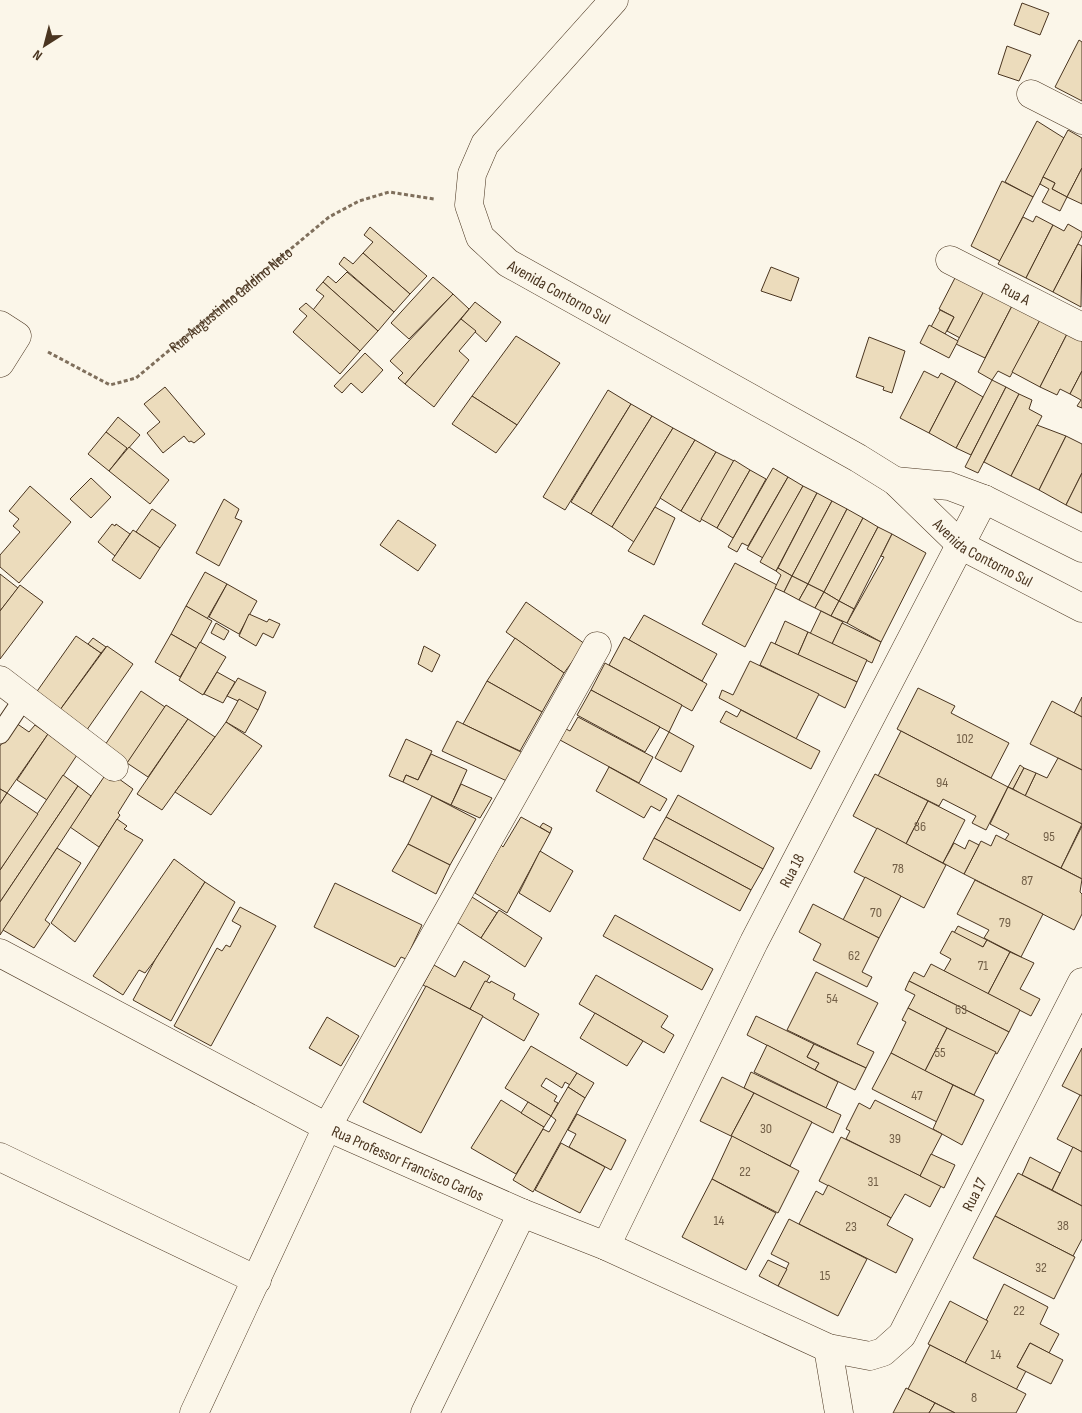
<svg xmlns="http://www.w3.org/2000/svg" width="1082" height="1413" font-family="'Sofia Sans Condensed',sans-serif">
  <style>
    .building { fill: #ecdcbc; stroke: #4a3520 }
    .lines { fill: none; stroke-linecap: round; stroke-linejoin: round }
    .service-casing { stroke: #4a3520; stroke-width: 21 }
    .minor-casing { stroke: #4a3520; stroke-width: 29 }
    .tertiary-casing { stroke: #4a3520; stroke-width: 29 }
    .path { stroke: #7f6f5c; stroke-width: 3; stroke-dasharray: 4 2.5; stroke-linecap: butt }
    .service { stroke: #fbf6e9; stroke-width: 19 }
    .minor { stroke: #fbf6e9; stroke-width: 28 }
    .tertiary { stroke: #fbf6e9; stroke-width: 28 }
    .labels { text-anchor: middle; stroke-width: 4; stroke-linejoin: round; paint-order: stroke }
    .number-label { font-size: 14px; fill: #725f47 }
    .street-label { font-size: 16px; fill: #4a3520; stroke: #fbf6e9 }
  </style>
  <rect width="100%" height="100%" fill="#fbf6e9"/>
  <g class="building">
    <polygon points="1022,3 1049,13 1040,35 1014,25"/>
    <polygon points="1079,40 1082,42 1082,101 1055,87"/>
    <polygon points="1007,46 1031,55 1019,81 998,74"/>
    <polygon points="1037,121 1064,138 1033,197 1005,182"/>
    <polygon points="1068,130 1082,138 1082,168 1067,197 1052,189 1055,183 1043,177"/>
    <polygon points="1082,168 1082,204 1067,197"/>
    <polygon points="1043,177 1055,183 1052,189 1067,197 1060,211 1042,202 1049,189 1040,184"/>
    <polygon points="1002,181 1033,197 1000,261 971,246"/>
    <polygon points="1036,216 1053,225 1026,278 998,264 1023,217 1033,222"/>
    <polygon points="1068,224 1082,232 1082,236 1053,292 1026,278 1053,225 1064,231"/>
    <polygon points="370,227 427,276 410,294 363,253 373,242 364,235"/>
    <polygon points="1078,244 1082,246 1081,307 1053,292"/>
    <polygon points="363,253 410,294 394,312 339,264 344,257 353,264"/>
    <polygon points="771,267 799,278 791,301 761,291"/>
    <polygon points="347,272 394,312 378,331 323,282 328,276 336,283"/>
    <polygon points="956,276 984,291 960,338 947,331 954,317 939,309"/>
    <polygon points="433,277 453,294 409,339 391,323"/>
    <polygon points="323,282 378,331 360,351 313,310 324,296 316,290"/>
    <polygon points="984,291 1012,306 985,358 956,344"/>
    <polygon points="453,294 469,309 405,384 398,378 403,373 390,361"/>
    <polygon points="475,302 501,322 486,342 461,319"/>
    <polygon points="306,303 360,351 340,374 293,332 307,316 299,309"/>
    <polygon points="1012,306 1040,320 1010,377 998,371 992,380 978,372"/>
    <polygon points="940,310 954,317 945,334 931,327"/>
    <polygon points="461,319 476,331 459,351 469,360 434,407 405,384"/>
    <polygon points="1040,320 1067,334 1040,387 1012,372"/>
    <polygon points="929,325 958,341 949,358 920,343"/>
    <polygon points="1067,334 1082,341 1082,371 1070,394 1060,389 1057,395 1040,387"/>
    <polygon points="516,336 560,363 517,425 472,396"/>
    <polygon points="869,337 905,351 892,393 883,390 884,387 856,377"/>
    <polygon points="365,353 383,370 362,393 351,383 342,393 334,386"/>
    <polygon points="924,371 938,378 941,373 956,381 929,433 900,418"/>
    <polygon points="1082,371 1082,408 1077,406 1081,400 1070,394"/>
    <polygon points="992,380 1006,387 971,455 956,448"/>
    <polygon points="956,381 983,397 956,448 929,433"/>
    <polygon points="165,387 205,434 194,443 191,441 189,442 184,436 163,453 147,433 160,422 144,404"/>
    <polygon points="1006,387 1019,394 978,473 965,467"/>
    <polygon points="608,390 631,404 565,510 543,497"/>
    <polygon points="1019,394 1032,400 1029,409 1042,416 1011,476 984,462"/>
    <polygon points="472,396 517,425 496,453 452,424"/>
    <polygon points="631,404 652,416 591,514 571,502"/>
    <polygon points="652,416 673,428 612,527 591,514"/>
    <polygon points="118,417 140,435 127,450 106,432"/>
    <polygon points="1037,425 1066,436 1039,490 1011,476"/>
    <polygon points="673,428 695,440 634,542 612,527"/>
    <polygon points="106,432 127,448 109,471 88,454"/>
    <polygon points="1066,436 1082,444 1082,473 1066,505 1039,490"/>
    <polygon points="695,440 716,452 681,511 660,498"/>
    <polygon points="129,447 169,480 150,504 109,471"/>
    <polygon points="716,452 734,461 700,522 681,511"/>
    <polygon points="734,460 750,470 717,528 701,519"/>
    <polygon points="773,468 788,477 748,546 742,543 737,552 728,547"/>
    <polygon points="750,470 766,479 733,538 717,528"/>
    <polygon points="1082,473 1082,513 1066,505"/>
    <polygon points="788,477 803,486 763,558 747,549"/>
    <polygon points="91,478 111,497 91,518 70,499"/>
    <polygon points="30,486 71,522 19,583 0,567 0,555 20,532 13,526 19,519 9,511"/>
    <polygon points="803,486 817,493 776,571 760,562"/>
    <polygon points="817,493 832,501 792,576 778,568"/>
    <polygon points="224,499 239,509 235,518 242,521 219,566 196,553"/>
    <polygon points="832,501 847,509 808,584 792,576"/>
    <polygon points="655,507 675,518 654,565 628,551"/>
    <polygon points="152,509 176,525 160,548 136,532"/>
    <polygon points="847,509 863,518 824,592 808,584"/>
    <polygon points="863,518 878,527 839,601 824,592"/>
    <polygon points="398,520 436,545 418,571 380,545"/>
    <polygon points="112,524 115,526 116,524 130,534 115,556 98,542"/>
    <polygon points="878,527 892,534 854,609 839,601"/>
    <polygon points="133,530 160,548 140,579 112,560"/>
    <polygon points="892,534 926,553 881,642 847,623 884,557 881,556"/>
    <polygon points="735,563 777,585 745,647 702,624"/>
    <polygon points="778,568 792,576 784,592 775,588 781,575 776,571"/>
    <polygon points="205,572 227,584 207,619 186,606"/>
    <polygon points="0,574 18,588 0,611"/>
    <polygon points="792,576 808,584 799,600 784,592"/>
    <polygon points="227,584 257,601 239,634 209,617"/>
    <polygon points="808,584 824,592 815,608 799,600"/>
    <polygon points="20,585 43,602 0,659 0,611"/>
    <polygon points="824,592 839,601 831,616 815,608"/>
    <polygon points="839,601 854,609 847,623 831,616"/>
    <polygon points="526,602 585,644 564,673 506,632"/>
    <polygon points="186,606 212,621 197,649 171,634"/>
    <polygon points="821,611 843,622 832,644 810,634"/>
    <polygon points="249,614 267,622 269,619 280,624 273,638 263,633 256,646 239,636"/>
    <polygon points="644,615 717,654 702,681 629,640"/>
    <polygon points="785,621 808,632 798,655 775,644"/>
    <polygon points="216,623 229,631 224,640 211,633"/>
    <polygon points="842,623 881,642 872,663 832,644"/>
    <polygon points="808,632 867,660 857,682 798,655"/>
    <polygon points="171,634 197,649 180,677 155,662"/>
    <polygon points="76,636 101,653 57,714 33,697"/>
    <polygon points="624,637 707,684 692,711 609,665"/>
    <polygon points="93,638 106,647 101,653 88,644"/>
    <polygon points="515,638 564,673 542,712 487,681"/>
    <polygon points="200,642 226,657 203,695 179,680"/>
    <polygon points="771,642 857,682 845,708 760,665"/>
    <polygon points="107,646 133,664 84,734 57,714"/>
    <polygon points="424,646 440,655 432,672 418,664"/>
    <polygon points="750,661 819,694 796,739 719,698 722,690 733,695"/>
    <polygon points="605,663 682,705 669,732 591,690"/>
    <polygon points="217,672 235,682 223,703 204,694"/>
    <polygon points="238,678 266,692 258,710 227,696"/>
    <polygon points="487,681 542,712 520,751 463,724"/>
    <polygon points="918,688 955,706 951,713 1009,743 991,778 897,729"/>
    <polygon points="591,690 660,727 645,752 577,715"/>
    <polygon points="141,691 165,707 125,767 101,751"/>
    <polygon points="1082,697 1082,717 1074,713"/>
    <polygon points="239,699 258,710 245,733 226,722"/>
    <polygon points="1052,701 1082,717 1082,770 1030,744"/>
    <polygon points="166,705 188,719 148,777 127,763"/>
    <polygon points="741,710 820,751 811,769 720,722 726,711 737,717"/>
    <polygon points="578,717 653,757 639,783 560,740 566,729 570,731"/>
    <polygon points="188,719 215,737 162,810 137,794"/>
    <polygon points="457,721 523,753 509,782 442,751"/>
    <polygon points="226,722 262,746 211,815 175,792"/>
    <polygon points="16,723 29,732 35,725 48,734 7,793 0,789 0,746"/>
    <polygon points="901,731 1008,787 986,830 972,823 976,816 943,799 939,806 878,776"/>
    <polygon points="669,732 694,746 681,772 655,758"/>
    <polygon points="48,734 77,755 47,800 17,780"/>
    <polygon points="406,739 432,751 418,780 406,775 403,782 389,776"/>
    <polygon points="431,754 467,770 451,805 403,782 406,775 418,780"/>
    <polygon points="1058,758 1082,770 1082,824 1025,796 1036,773 1047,778"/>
    <polygon points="1020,765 1024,768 1013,789 1008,787"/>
    <polygon points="609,767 667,799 660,811 651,806 644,818 596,791"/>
    <polygon points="1024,768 1036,773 1025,796 1013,789"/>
    <polygon points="108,771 133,789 118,813 120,815 99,847 70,827"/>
    <polygon points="875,774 928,801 906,844 853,816"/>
    <polygon points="63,775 78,786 0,902 0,870"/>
    <polygon points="461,784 492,798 480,818 451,805"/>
    <polygon points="78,786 91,796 0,935 0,902"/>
    <polygon points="1008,787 1082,824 1061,868 1005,840 1009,834 990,824"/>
    <polygon points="0,789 7,793 0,804"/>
    <polygon points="7,793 38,814 0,870 0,804"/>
    <polygon points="678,795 774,848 763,869 666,817"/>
    <polygon points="432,796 476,819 450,865 408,844"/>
    <polygon points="928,801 965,820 943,863 906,844"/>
    <polygon points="521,817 550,833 507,913 475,893 501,845 503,847"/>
    <polygon points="666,817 763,869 751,890 654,838"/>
    <polygon points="117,819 127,826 124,829 143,840 75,942 51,923"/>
    <polygon points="543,823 552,828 550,833 540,827"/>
    <polygon points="1082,826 1082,879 1061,868"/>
    <polygon points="877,828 946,865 924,908 854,872"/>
    <polygon points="996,835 1082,879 1080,892 1082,894 1082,914 1074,930 964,874 981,841 991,846"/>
    <polygon points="654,838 751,890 740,911 643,859"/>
    <polygon points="969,840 979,845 964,874 943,863 954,843 965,849"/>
    <polygon points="408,844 450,865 436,894 392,871"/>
    <polygon points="57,848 81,863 45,920 50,924 34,948 3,930"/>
    <polygon points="540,851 573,871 550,912 519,893"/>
    <polygon points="174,859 205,882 155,960 145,973 139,970 123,995 93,976"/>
    <polygon points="865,877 901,896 879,938 843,920"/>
    <polygon points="975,880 1043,914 1021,957 984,938 989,930 957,914"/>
    <polygon points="205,882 235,902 171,1021 133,1000 155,960"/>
    <polygon points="335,883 422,925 406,959 401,957 395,967 314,927"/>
    <polygon points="472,897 497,913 481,938 455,921"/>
    <polygon points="813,904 879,938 862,972 872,977 867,987 813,960 821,944 799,932"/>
    <polygon points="240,907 276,926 211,1046 174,1026 217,948 222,951 226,945 230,947 241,926 232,921"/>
    <polygon points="499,910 542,938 525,967 481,938"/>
    <polygon points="615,915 713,969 702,990 603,936"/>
    <polygon points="958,926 987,940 983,947 954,933"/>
    <polygon points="952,931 983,947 987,940 1010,952 988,994 944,971 951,959 940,953"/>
    <polygon points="1010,952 1034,963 1020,989 1040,999 1031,1016 988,994"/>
    <polygon points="464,961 490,976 470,1009 423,985 434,965 455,977"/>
    <polygon points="931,964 1020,1010 1009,1032 909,981 914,972 924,977"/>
    <polygon points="816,972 878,1003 857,1044 874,1052 866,1068 787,1030"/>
    <polygon points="596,975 668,1016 661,1027 674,1035 664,1053 579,1004"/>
    <polygon points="485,981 490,983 491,981 515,994 513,999 539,1014 524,1041 470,1009"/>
    <polygon points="909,981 1009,1032 997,1054 908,1008 915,995 905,990"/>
    <polygon points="426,986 483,1016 421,1133 363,1102"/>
    <polygon points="908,1008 947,1028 925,1071 891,1053 906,1022 902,1020"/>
    <polygon points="595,1013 643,1041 627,1066 580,1038"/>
    <polygon points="756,1016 814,1044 807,1057 819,1063 815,1070 747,1035"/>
    <polygon points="327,1017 359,1036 341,1066 309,1048"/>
    <polygon points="947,1028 996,1052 974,1095 925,1071"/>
    <polygon points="814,1044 866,1068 855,1090 815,1070 819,1063 807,1057"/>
    <polygon points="767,1045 838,1082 826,1108 754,1072"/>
    <polygon points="531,1046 577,1073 570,1085 565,1082 562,1088 546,1078 541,1086 557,1096 554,1101 558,1103 551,1116 505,1088"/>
    <polygon points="1082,1048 1082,1096 1062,1086"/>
    <polygon points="891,1053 953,1085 937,1122 872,1089"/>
    <polygon points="751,1072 841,1115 833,1133 744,1088"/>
    <polygon points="577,1073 594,1083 585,1098 568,1087"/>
    <polygon points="722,1077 754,1093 731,1136 700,1121"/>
    <polygon points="953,1085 984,1100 962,1145 933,1129"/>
    <polygon points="568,1087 585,1098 533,1192 513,1180 543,1129 549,1132 556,1120 551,1116"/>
    <polygon points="754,1093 812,1122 790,1166 731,1136"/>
    <polygon points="1080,1095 1082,1096 1082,1152 1057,1139"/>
    <polygon points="501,1100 544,1127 516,1174 471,1148"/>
    <polygon points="875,1100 942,1134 920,1176 846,1139 850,1131 846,1129 859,1103 870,1109"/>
    <polygon points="528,1102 551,1116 544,1127 521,1113"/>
    <polygon points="577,1114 626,1140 611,1170 569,1147 576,1134 568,1130"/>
    <polygon points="732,1136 799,1171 778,1213 712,1179"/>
    <polygon points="841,1137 941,1186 930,1207 905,1194 891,1218 819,1181"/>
    <polygon points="561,1143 605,1167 580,1213 535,1190"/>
    <polygon points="1073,1147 1082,1152 1082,1206 1052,1190"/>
    <polygon points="931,1154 955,1165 944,1188 920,1176"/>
    <polygon points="1030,1157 1060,1173 1052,1190 1022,1175"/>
    <polygon points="1018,1173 1082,1206 1082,1239 1073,1256 995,1216"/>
    <polygon points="712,1179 776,1213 746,1270 682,1237"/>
    <polygon points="828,1185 891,1218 887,1225 913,1239 896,1273 799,1224 816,1191 823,1195"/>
    <polygon points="995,1216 1075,1257 1054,1299 973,1258"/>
    <polygon points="789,1219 867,1259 838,1316 778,1286 789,1263 771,1254"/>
    <polygon points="768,1260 787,1269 778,1286 759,1276"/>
    <polygon points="1004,1284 1048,1307 1040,1324 1059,1334 1049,1353 1030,1343 1017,1367 1026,1371 1016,1390 965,1363"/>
    <polygon points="950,1301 988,1321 965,1363 928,1344"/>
    <polygon points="1030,1343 1063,1360 1051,1384 1017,1367"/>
    <polygon points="930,1345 1026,1394 1016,1413 955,1413 908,1389"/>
    <polygon points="906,1388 935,1403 929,1413 893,1413"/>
    <polygon points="935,1403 955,1413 929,1413"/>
  </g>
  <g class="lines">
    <defs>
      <polyline id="service" points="0,734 24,698"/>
      <g id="minor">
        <polyline points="1031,94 1082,120"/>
        <path id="s2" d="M 950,260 L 1082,327"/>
        <polyline points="0,325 17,336 0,363"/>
        <polyline points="0,680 114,767"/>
        <path id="s3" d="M 0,953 L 327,1127 L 522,1213 L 606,1246 L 828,1348 L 870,1356 L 883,1352 L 902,1335 L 1082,982"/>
        <polyline points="0,1157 257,1280"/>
        <path id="s4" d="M 606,1246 L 754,942 L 984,499"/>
        <polyline points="828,1348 839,1413"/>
        <polyline points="194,1413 327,1127 597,646"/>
        <polyline points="425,1413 522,1213"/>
      </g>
      <g id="tertiary">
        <path id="s5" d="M 614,0 L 485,144 L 472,174 L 469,205 L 480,237 L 508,263 L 858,458 L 895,481 L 962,546 L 1082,608"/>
        <polyline points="895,481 949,486 984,499 1082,548"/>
      </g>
    </defs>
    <use href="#service" class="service-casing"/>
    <use href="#minor" class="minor-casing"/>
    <use href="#tertiary" class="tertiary-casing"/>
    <path class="path" id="s1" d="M 48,352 L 110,385 L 136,378 L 329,217 L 359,201 L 389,192 L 434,199"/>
    <use href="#service" class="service"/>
    <use href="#minor" class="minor"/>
    <use href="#tertiary" class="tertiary"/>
  </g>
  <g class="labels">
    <g class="number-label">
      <text x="965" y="743">102</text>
      <text x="942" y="787">94</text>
      <text x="920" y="831">86</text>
      <text x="1049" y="841">95</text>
      <text x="898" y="873">78</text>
      <text x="1027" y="885">87</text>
      <text x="876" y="917">70</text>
      <text x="1005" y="927">79</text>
      <text x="854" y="960">62</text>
      <text x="983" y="970">71</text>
      <text x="832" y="1003">54</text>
      <text x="961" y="1014">63</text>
      <text x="940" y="1057">55</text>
      <text x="917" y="1100">47</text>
      <text x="766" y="1133">30</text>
      <text x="895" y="1143">39</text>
      <text x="745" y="1176">22</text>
      <text x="873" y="1186">31</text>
      <text x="719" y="1225">14</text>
      <text x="1063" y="1230">38</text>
      <text x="851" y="1231">23</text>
      <text x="1041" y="1272">32</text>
      <text x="825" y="1280">15</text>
      <text x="1019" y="1315">22</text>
      <text x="996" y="1359">14</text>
      <text x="974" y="1402">8</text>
    </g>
    <g class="street-label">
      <text dy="6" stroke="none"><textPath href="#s5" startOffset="388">Avenida Contorno Sul</textPath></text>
      <text dy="6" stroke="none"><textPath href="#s2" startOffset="74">Rua A</textPath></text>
      <text dy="6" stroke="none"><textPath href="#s1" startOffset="220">Rua Augustinho Galdino Neto</textPath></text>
      <text dy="6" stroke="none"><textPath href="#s5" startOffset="888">Avenida Contorno Sul</textPath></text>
      <text dy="6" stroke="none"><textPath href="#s4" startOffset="419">Rua 18</textPath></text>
      <text dy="6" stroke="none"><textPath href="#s3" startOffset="459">Rua Professor Francisco Carlos</textPath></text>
      <text dy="6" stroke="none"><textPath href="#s3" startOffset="1158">Rua 17</textPath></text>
    </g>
  </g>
  <g transform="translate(45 45) rotate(216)" stroke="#fbf6e9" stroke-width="4" paint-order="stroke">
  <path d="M0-4L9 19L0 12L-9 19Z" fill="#4a3520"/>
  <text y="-8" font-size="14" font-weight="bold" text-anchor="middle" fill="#4a3520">N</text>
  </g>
</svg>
